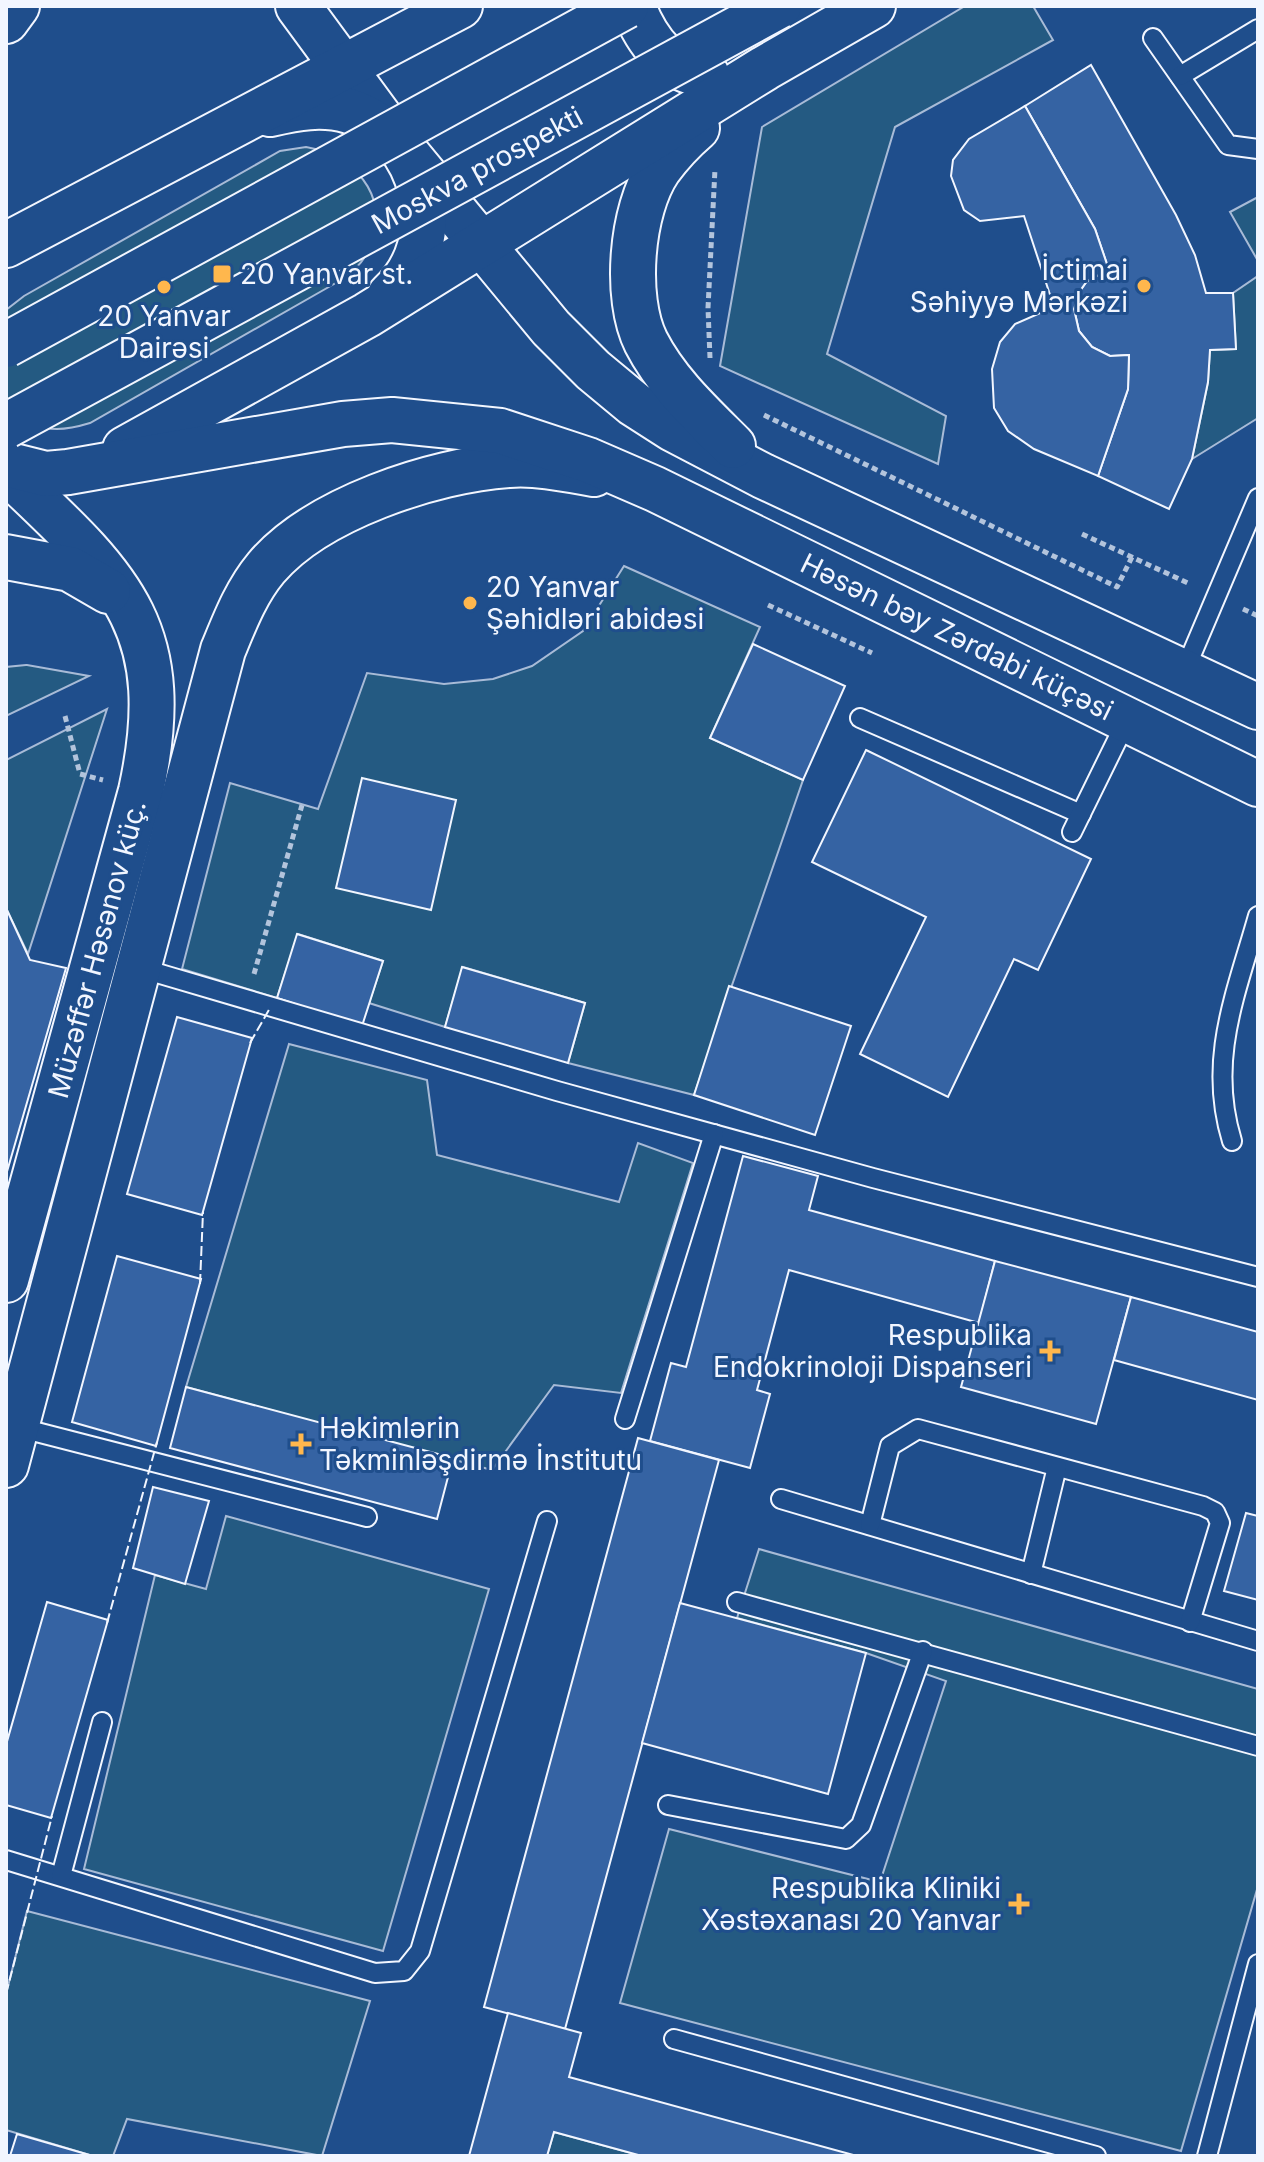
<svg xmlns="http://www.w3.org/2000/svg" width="1264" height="2162" font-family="Inter,sans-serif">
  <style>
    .green { fill: #245a82; stroke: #a8bbd7; stroke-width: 2 }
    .building { fill: #3563a3; stroke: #f2f6ff; stroke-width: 2 }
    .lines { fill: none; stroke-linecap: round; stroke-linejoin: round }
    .service-casing { stroke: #f2f6ff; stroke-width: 22 }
    .secondary-casing { stroke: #f2f6ff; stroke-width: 48 }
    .primary-casing { stroke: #f2f6ff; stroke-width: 48 }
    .path { stroke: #b3c4dc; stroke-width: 5; stroke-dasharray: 6 4; stroke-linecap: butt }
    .service { stroke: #1f4e8c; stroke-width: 18 }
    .secondary { stroke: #1f4e8c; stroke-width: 44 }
    .primary { stroke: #1f4e8c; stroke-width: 44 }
    .trunk-bridge-casing { stroke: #f2f6ff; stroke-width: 48; stroke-linecap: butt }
    .trunk-bridge { stroke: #1f4e8c; stroke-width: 44 }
    .fence { stroke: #f2f6ff; stroke-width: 2; stroke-dasharray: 10 4; stroke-linecap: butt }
    .poi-dot { fill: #ffb74d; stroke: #1f4e8c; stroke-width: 3 }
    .labels { text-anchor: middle; stroke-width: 6; stroke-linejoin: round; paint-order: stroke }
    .street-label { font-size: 28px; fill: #f2f6ff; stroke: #1f4e8c }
    .poi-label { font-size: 28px; fill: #f2f6ff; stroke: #1f4e8c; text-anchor: end }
  </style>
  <rect width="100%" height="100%" fill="#1f4e8c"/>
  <g class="green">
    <polygon points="965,6 1033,6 1053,40 895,127 827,354 946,416 938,464 720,366 762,127"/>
    <path d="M 306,147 C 360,156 397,206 364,258 C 359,267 349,274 341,280 L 90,423 C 51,435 40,429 6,409 L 6,310 L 24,296 L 280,151 Z"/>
    <polygon points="1258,197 1258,261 1230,212"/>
    <polygon points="1258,276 1258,418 1192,459 1208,382 1210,350 1236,349 1233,293"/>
    <polygon points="624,566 760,627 710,738 803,780 694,1095 568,1063 585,1003 463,967 445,1027 369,1003 383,961 298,934 277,998 182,969 230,783 318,809 367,673 444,684 493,679 532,666 583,631"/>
    <polygon points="26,665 27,665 89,676 6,716 6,667"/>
    <polygon points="107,709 28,954 6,908 6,760"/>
    <polygon points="289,1044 427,1080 437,1155 619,1202 638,1143 693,1163 621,1393 554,1385 492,1470 186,1387"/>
    <polygon points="226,1516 489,1589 383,1951 84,1869 155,1575 206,1589"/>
    <polygon points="759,1549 1258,1689 1258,1886 1181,2151 620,2003 669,1829 880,1882 946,1681 866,1653 737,1618"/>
    <polygon points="27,1911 370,2001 322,2156 127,2119 113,2156 93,2156 6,2130 6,1994"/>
    <polygon points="554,2132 642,2156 547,2156"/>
  </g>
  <g class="building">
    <polygon points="1091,65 1176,215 1195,255 1206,293 1233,293 1236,349 1210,350 1208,382 1192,459 1169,509 1098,476 1128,389 1129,355 1110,356 1092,347 1079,331 1074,309 1080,291 1087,281 1109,270 1095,229 1025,106"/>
    <polygon points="1025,106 1095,229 1109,270 1087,281 1080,291 1074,309 1079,331 1092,347 1110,356 1129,355 1128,389 1098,476 1034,449 1008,431 994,408 992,369 1000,342 1015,324 1054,307 1024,216 980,221 964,210 951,176 953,160 969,139"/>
    <polygon points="753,644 845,686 803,780 710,738"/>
    <polygon points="866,750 1091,859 1038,970 1014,959 948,1097 860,1054 926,917 812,862"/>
    <polygon points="362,778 456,800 431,910 336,888"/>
    <polygon points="6,908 30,960 66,968 6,1175"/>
    <polygon points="297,934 383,961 362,1026 277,998"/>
    <polygon points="462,967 585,1003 568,1063 445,1027"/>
    <polygon points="729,986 851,1026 815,1135 694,1095"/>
    <polygon points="177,1017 252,1038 202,1215 127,1194"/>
    <polygon points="743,1156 818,1176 809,1210 995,1261 979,1323 789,1270 757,1390 770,1394 750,1468 650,1441 671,1363 686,1367"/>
    <polygon points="117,1256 201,1279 156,1446 72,1422"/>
    <polygon points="995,1261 1131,1297 1096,1424 961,1387"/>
    <polygon points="1131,1297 1258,1332 1258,1400 1114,1360"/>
    <polygon points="186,1387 453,1458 437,1519 170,1448"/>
    <polygon points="638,1438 719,1460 565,2029 484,2007"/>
    <polygon points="153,1487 209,1501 185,1584 133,1568"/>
    <polygon points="1246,1513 1258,1516 1258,1600 1224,1591"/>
    <polygon points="47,1602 108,1620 51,1818 6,1805 6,1745"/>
    <polygon points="680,1603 866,1653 828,1794 642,1743"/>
    <polygon points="508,2013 581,2033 569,2077 857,2156 642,2156 554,2132 547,2156 469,2156"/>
    <polygon points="17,2134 93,2156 10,2156"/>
  </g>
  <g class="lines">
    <defs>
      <g id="service">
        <polyline points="1153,38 1228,145 1258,149"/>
        <polyline points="1180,76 1258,29"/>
        <polyline points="1184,672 1258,498"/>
        <polyline points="860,718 1081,814"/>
        <polyline points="1072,832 1126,722"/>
        <polyline points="140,968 557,1091 873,1178 1258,1277"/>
        <path d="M 1232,1141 C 1207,1060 1236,994 1258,916"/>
        <polyline points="625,1419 714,1134"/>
        <polyline points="17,1427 367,1517"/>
        <polyline points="781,1499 1258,1641"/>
        <polyline points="870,1525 890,1446 918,1429 1203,1506 1215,1512 1220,1523 1190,1622"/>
        <polyline points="1031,1574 1057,1467"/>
        <polyline points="737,1602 1258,1746"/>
        <polyline points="668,1805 846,1839 861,1825 923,1651"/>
        <polyline points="6,1860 375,1973 404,1971 420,1951 547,1521"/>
        <polyline points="61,1876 102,1722"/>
        <polyline points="674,2039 1096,2156"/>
        <polyline points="1207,2156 1258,1964"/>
      </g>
      <g id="secondary">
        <path d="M 6,471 C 119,578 177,626 141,791 L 6,1280"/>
        <polyline points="6,557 70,569 108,591"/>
        <path d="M 6,1465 L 223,650 C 235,621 246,592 266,568 C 316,509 433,470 509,465 C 538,463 566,469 594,474"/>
      </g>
      <g id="primary">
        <polyline points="298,6 403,149 551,328 593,370 634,404 673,429 763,476 1258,707"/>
        <path d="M 633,6 C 646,40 669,72 707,75"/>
        <polyline points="6,21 17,6"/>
        <path d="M 270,114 C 296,108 322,103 349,111 C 426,135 450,241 390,295"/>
        <path d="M 697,128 C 683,140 670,154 659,169 C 631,210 624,298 646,342 C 667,383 701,414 733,446"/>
        <polyline points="6,245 460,6"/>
        <polyline points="125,449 367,315 765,68 873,6"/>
        <path id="s1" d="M 6,464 L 46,474 L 68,472 L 343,424 L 392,420 L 500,431 L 588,460 L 655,489 L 1258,784"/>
      </g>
    </defs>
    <use href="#service" class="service-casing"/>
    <use href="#secondary" class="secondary-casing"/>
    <use href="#primary" class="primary-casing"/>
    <g class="path">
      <polyline points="710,358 708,308 715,169"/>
      <polyline points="764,415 1117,587 1132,557"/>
      <polyline points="1082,534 1190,584"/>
      <polyline points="768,605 872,653"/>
      <polyline points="1243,609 1258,616"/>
      <polyline points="65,716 80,774 103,780"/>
      <polyline points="254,974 302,805"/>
    </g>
    <use href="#service" class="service"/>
    <use href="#secondary" class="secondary"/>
    <use href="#primary" class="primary"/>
    <defs>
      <g id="trunk-bridge">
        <polyline points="6,345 626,6"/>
        <path id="s2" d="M 6,426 L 779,6"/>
      </g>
    </defs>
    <use href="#trunk-bridge" class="trunk-bridge-casing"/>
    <use href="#trunk-bridge" class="trunk-bridge"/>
    <g class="fence">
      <polyline points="250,1043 270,1008"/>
      <polyline points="200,1284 203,1212"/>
      <polyline points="107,1623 157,1442"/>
      <polyline points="6,1994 52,1816"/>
    </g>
  </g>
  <g class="poi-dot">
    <rect x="212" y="264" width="20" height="20" rx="4"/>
    <circle cx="1144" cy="286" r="8"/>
    <circle cx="164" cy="287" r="8"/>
    <circle cx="470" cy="603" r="8"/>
    <path d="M1046 1339h8v8h8v8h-8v8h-8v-8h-8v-8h8z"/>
    <path d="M297 1432h8v8h8v8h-8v8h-8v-8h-8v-8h8z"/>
    <path d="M1015 1892h8v8h8v8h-8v8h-8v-8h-8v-8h8z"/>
  </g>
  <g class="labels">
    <g class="street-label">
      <text dy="10" stroke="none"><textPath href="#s2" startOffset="536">Moskva prospekti</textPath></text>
      <text dy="10" stroke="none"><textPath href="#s1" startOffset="1002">Həsən bəy Zərdabi küçəsi</textPath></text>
      <text transform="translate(97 949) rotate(-75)" y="10">Müzəffər Həsənov küç.</text>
    </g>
    <g class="poi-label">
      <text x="1128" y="280">İctimai<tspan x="1128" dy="32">Səhiyyə Mərkəzi</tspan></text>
      <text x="240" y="284" text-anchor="start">20 Yanvar st.</text>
      <text x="164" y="326" text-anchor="middle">20 Yanvar<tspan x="164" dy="32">Dairəsi</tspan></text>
      <text x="486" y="597" text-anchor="start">20 Yanvar<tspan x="486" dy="32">Şəhidləri abidəsi</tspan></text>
      <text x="1032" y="1345">Respublika<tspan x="1032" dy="32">Endokrinoloji Dispanseri</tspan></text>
      <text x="319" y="1438" text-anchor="start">Həkimlərin<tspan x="319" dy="32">Təkminləşdirmə İnstitutu</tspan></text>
      <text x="1001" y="1898">Respublika Kliniki<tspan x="1001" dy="32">Xəstəxanası 20 Yanvar</tspan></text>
    </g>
  </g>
  <rect width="1264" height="2162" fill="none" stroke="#f2f6ff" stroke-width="16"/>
</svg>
